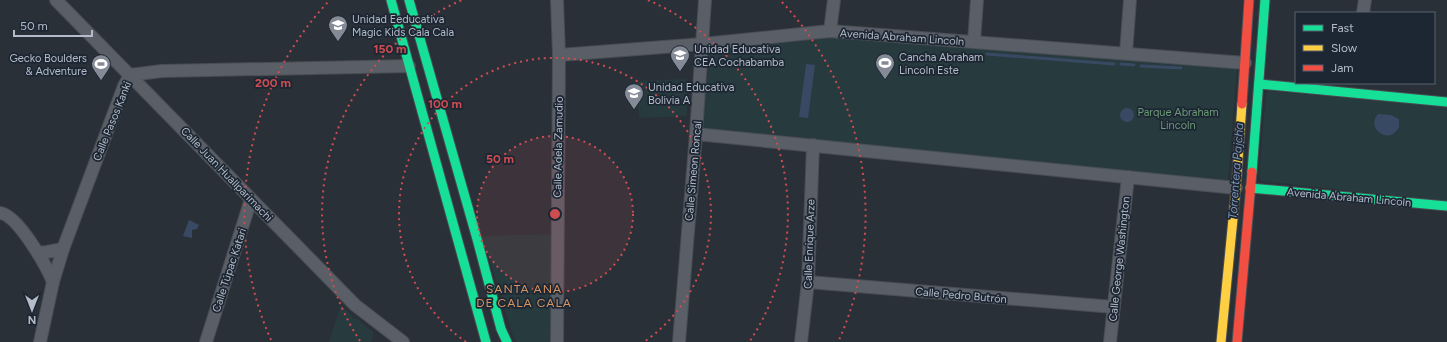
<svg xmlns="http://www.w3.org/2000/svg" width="1447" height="342" font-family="Figtree,sans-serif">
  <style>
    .green { fill: #273a3e }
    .water { fill: #384963 }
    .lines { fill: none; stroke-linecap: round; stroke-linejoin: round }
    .stream { stroke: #384963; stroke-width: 3 }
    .street-casing { stroke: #484c53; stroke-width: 14 }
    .fast-casing { stroke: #484c53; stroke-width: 11 }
    .slow-casing { stroke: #484c53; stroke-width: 11 }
    .jam-casing { stroke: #484c53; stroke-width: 11 }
    .street { stroke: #5a5e66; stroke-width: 12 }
    .fast { stroke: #16e098; stroke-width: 9 }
    .slow { stroke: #ffcf43; stroke-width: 9 }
    .jam { stroke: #f24e42; stroke-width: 9 }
    .ring { fill: none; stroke: #ce4d50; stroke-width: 2; stroke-dasharray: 2 4 }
    .labels { text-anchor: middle; stroke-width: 3.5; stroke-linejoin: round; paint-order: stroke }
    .poi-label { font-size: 11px; fill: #b4bcc9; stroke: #1d2633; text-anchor: start }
    .street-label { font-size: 11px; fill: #b4bcc9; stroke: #1d2633 }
    .park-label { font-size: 11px; fill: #6b9a76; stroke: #1d2633 }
    .water-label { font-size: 12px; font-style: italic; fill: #7c92b1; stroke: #1d2633 }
    .neighbourhood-label { font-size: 12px; letter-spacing: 1px; fill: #d59563; stroke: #1d2633 }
    .centre { fill: #ce4d50; stroke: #1d2633; stroke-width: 2 }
    .ring-label { font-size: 12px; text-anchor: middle; font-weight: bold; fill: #ce4d50; stroke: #1d2633; stroke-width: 3.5; stroke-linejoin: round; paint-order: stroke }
  </style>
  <rect width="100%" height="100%" fill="#2a3038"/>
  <g class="green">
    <polygon points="823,37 1230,65 1237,69 1228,180 1223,181 708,130 703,126 708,55 712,51 799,38"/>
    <polygon points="686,79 687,116 639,118 637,81"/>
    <polygon points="1269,91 1447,107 1447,201 1261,181 1259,175 1266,94"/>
    <polygon points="553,234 551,342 517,342 514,339 482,236"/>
    <polygon points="341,305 351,315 353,319 357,319 374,333 371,342 329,342"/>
  </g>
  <g class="water">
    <polygon points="806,64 815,65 808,118 799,117"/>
    <circle cx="1127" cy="115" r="7"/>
    <path d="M 1378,114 L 1391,115 L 1399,119 L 1399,127 C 1398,129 1395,133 1393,134 C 1383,140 1367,126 1378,114 Z"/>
    <polygon points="189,220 199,225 197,229 192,230 192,238 183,236"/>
  </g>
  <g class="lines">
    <g class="stream">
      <polyline points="987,54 1114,64"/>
      <polyline points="1121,64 1134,65"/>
      <polyline points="1141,66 1181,68"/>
    </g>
    <defs>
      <g id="street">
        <polyline points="56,0 355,305 403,342"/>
        <polyline points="1363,13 1365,0"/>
        <polyline points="830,31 834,0"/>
        <polyline points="974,42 977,0"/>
        <polyline points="1126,53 1130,0"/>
        <polyline points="559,55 703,44 830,31 1245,63"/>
        <polyline points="696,134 1236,188"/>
        <path d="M 0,213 C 18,215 47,267 53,282"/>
        <polyline points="38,253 47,252 63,249"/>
        <polyline points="808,282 1114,307"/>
        <polyline points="40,342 53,282 63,249 124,86 130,75 162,71 409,66"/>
        <polyline points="206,342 251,199"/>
        <polyline points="557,342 559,55 557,0"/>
        <polyline points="679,342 696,134 705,0"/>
        <polyline points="801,342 808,282 813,145"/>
        <polyline points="1110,342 1128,177"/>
      </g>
      <g id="fast">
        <polyline points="391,0 486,342"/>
        <polyline points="409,0 477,239 501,329 507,342"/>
        <polyline points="1259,84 1447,102"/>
        <polyline points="1252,172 1265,0"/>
        <polyline points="1250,188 1447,206"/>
      </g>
      <polyline id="slow" points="1221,342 1236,188 1242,104"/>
      <g id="jam">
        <polyline points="1242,104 1249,0"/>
        <polyline points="1237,342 1252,172"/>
      </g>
    </defs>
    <use href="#street" class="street-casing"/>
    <use href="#fast" class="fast-casing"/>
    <use href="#slow" class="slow-casing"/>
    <use href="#jam" class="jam-casing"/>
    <use href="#street" class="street"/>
    <use href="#fast" class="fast"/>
    <use href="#slow" class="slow"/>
    <use href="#jam" class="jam"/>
  </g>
  <circle cx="555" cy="214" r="78" fill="#ce4d50" fill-opacity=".12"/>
  <g class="ring">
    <circle cx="555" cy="214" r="78"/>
    <path d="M466 342A156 156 0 1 1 644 342"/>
    <path d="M360 341A233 233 0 0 1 462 0M648 0A233 233 0 0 1 750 341"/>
    <path d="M271 340A311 311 0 0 1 328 2M782 2A311 311 0 0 1 839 340"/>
  </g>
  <defs>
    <symbol id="school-pin" viewBox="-11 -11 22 30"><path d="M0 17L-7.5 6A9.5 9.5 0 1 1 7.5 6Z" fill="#848b96" stroke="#1d2633"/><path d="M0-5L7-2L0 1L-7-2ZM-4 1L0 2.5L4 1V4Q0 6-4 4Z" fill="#fff"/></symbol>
    <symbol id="stadium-pin" viewBox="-11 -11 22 30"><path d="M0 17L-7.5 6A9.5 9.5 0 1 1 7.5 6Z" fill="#848b96" stroke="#1d2633"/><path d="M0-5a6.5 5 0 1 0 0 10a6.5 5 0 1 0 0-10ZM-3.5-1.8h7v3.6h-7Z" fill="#fff"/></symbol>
  </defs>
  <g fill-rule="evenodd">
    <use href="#school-pin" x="327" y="14" width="22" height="30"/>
    <use href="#school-pin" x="669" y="44" width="22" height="30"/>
    <use href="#stadium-pin" x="874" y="52" width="22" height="30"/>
    <use href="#stadium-pin" x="90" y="53" width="22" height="30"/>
    <use href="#school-pin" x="623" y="82" width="22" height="30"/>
  </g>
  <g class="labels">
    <g class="poi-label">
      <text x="352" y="23">Unidad Eeducativa<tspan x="352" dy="13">Magic Kids Cala Cala</tspan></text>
      <text x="694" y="53">Unidad Educativa<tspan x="694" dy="13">CEA Cochabamba</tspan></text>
      <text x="899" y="61">Cancha Abraham<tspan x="899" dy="13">Lincoln Este</tspan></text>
      <text x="87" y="62" text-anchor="end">Gecko Boulders<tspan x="87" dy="13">&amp; Adventure</tspan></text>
      <text x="648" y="91">Unidad Educativa<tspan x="648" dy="13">Bolivia A</tspan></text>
    </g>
    <g class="street-label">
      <text transform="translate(902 37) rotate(4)" y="4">Avenida Abraham Lincoln</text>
      <text transform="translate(112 121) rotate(-68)" y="4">Calle Pasos Kanki</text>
      <text transform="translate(558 147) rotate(-89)" y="4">Calle Adela Zamudio</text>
      <text transform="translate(693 171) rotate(-85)" y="4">Calle Simeon Roncal</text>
      <text transform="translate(227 174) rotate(46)" y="4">Calle Juan Huallparimachi</text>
      <text transform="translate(1349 197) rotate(5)" y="4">Avenida Abraham Lincoln</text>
      <text transform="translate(809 244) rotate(-88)" y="4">Calle Enrique Arze</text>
      <text transform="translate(1119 259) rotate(-84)" y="4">Calle George Washington</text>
      <text transform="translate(229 270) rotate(-72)" y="4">Calle Túpac Katari</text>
      <text transform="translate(961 295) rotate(5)" y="4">Calle Pedro Butrón</text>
    </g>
    <g class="park-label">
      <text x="1178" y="116">Parque Abraham<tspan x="1178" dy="13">Lincoln</tspan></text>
    </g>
    <g class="water-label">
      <text transform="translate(1236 171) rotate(-86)" y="4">Torrentera Pajcha</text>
    </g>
    <g class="neighbourhood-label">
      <text x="524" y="293">SANTA ANA<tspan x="524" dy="14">DE CALA CALA</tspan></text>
    </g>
  </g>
  <circle cx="555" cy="214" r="6" class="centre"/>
  <g class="ring-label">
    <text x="390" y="53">150 m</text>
    <text x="273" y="87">200 m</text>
    <text x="445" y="108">100 m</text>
    <text x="500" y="163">50 m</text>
  </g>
  <rect x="1295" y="12" width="140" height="72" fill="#1d2633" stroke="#59626f"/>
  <rect x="1303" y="25" width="20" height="6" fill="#16e098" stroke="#59626f"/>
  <text x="1331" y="32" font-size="12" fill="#b4bcc9">Fast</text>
  <rect x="1303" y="45" width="20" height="6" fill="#ffcf43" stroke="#59626f"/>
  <text x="1331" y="52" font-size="12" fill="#b4bcc9">Slow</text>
  <rect x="1303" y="65" width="20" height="6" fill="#f24e42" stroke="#59626f"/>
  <text x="1331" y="72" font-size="12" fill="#b4bcc9">Jam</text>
  <g transform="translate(32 310) rotate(180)" stroke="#1d2633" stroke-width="3" paint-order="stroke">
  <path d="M0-3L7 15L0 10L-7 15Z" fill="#b4bcc9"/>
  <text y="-6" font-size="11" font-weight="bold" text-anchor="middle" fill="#b4bcc9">N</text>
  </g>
  <path d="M14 30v6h78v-6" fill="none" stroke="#b4bcc9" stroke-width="2"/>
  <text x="20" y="30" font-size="12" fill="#b4bcc9" stroke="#1d2633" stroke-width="3" paint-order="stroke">50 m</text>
</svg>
